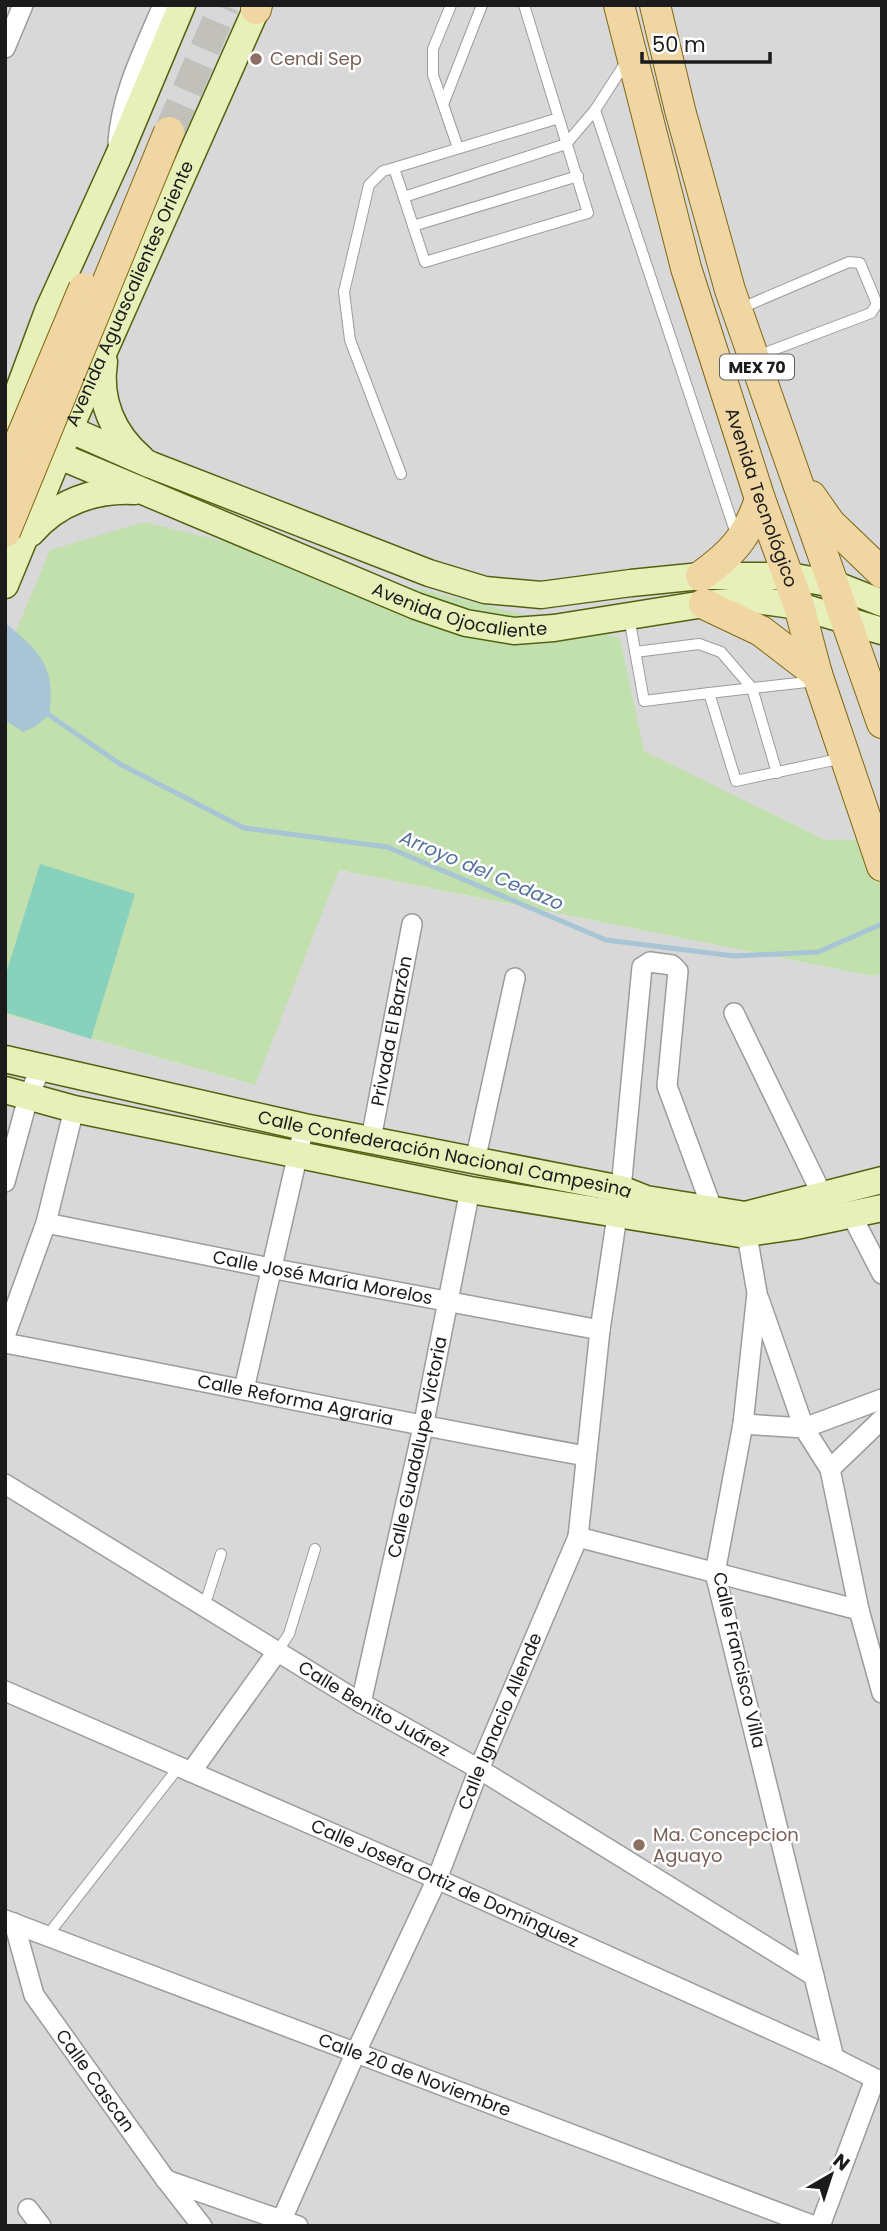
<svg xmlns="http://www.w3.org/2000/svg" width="887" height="2231" font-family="Poppins,sans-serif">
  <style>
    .residential { fill: #d9d8d8 }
    .grass { fill: #c1e0ad }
    .pitch { fill: #88d1bd }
    .water { fill: #a7c5d4 }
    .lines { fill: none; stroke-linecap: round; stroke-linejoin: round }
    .stream { stroke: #a7c5d4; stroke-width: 5 }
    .primary-tunnel { stroke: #c1c0ba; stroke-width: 30; stroke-dasharray: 30 15; stroke-linecap: butt }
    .lane-casing { stroke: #9c9c9c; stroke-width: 12 }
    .street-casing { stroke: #9c9c9c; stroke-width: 22 }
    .secondary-casing { stroke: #526211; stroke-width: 29 }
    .primary-casing { stroke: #806712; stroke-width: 32 }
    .lane { stroke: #fff; stroke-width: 10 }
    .street { stroke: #fff; stroke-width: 19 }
    .secondary { stroke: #e8f0ba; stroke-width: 26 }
    .primary { stroke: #efd6a2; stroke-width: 30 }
    .primary-bridge-casing { stroke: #806712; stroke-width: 32; stroke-linecap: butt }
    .primary-bridge { stroke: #efd6a2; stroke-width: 30 }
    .education-dot { fill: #8d6e63; stroke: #fff; stroke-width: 2.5 }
    .labels { text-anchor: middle; stroke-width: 5; stroke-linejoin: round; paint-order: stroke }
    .shield { fill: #fff; stroke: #5f5f5f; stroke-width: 2 }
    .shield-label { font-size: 16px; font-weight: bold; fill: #1b1b1b }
    .education-label { font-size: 18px; fill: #785e54; stroke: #fff; text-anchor: start }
    .street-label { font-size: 18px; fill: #1b1b1b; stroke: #fff }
    .water-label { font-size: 19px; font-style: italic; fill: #54729e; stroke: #fff }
  </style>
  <rect width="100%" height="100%" fill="#ebe9e2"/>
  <g class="residential">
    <polygon points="5,5 882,5 882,839 825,840 643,751 620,638 5,657"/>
    <polygon points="338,870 872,976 882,973 882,2226 5,2226 5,1014 254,1085"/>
  </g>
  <polygon class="grass" points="144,522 620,638 644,751 825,840 882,839 882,973 872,976 339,870 255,1085 5,1014 5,657 50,550"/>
  <polygon class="pitch" points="40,864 135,894 91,1039 5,1012 5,977"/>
  <path class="water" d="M 5,623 C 41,652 56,667 49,715 L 36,726 L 23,732 L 5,720 Z"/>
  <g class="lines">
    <polyline class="stream" points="49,715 120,764 244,828 387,847 606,940 734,956 818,952 882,924"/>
    <polyline class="primary-tunnel" points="169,132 224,5"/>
    <defs>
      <g id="lane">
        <polyline points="451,5 433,49 433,75 458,148"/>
        <polyline points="524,5 588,213 425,262 394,168 559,118"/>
        <polyline points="444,102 482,5"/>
        <polyline points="595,110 736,534"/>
        <polyline points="394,168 383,171 369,185 344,292 350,340 401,474"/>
        <polyline points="404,197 566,144 595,110 626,62"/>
        <polyline points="413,226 578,176"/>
        <polyline points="739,309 849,262 860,263 877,304 871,313 757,356"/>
        <polyline points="629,617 644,701 709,693 736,781 843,758"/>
        <polyline points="635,652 699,644 721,652 752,688 777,773"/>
        <polyline points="709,693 816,681"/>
        <polyline points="204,1607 221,1554"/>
        <polyline points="277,1652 289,1634 315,1549"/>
        <polyline points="47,1936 178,1768"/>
      </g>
      <g id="street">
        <polyline points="5,48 23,5"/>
        <path d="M 118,143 C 121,94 144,50 163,5"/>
        <polyline points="734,1013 828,1207"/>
        <path id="s1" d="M 371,1139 L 412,924"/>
        <polyline points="475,1161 515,978"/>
        <polyline points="5,1182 28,1098 41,1067"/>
        <polyline points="851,1214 882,1274"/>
        <path id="s2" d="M 46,1223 L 270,1268 L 600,1330"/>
        <polyline points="745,1223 757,1293 743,1424 715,1573 834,2058"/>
        <polyline points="759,1299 804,1428 830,1469 859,1610 882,1693"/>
        <polyline points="5,1336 46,1223 74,1109"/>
        <path id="s3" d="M 5,1343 C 199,1380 392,1421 586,1456"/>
        <polyline points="244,1389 304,1127"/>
        <polyline points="743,1424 804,1428 882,1399"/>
        <polyline points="830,1469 882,1419"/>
        <path id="s4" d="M 5,1484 L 361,1703 L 479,1769 L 814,1976"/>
        <polyline points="578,1537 859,1610"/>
        <path id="s5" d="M 5,1691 L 437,1879 L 834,2058 L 882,2082"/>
        <path id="s6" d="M 361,1703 L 423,1427 L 470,1190"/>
        <polyline points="191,1772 277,1652"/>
        <path id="s7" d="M 5,1920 L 814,2226"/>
        <path id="s8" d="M 14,1923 L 34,1995 L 166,2180 L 202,2226"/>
        <polyline points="166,2180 298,2226"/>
        <polyline points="28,2209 41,2226"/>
        <path id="s9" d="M 279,2226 L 356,2052 L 437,1879 L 479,1769 L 578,1537 L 600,1330 L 621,1189 L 642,967 L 650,962 L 672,965 L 678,971 L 667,1086 L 713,1211"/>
        <polyline points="820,2226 875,2079"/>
      </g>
      <g id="secondary">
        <path d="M 104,362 C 98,400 113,434 141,458"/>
        <polyline points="5,401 151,465 429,573 485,590 541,595 631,583 701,576 789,576 834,584 882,603"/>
        <polyline points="8,419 48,311 118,157 182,5"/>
        <path id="s10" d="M 5,433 L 416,606 L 466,623 L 514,631 L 554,628 L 704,604 L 756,600 L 799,606 L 882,631"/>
        <path d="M 31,533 C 57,502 95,489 134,491"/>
        <path id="s11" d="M 5,585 L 69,430 L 258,5"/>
        <path id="s12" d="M 5,1059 L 304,1127 L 621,1189 L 646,1199 L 745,1215 L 882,1180"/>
        <polyline points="5,1090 74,1109 470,1190 740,1234 796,1226 882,1208"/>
      </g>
      <g id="primary">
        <path id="s13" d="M 619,5 L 686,268 L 760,499 L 799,606 L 817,674 L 882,866"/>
        <polyline points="655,5 680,110 730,290 882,723"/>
        <polyline points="256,9 257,5"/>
        <polyline points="811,496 830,523 882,573"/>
        <path d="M 701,576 C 733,553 747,537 760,499"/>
        <polyline points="704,604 761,631 817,674"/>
      </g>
    </defs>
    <use href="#lane" class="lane-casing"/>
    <use href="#street" class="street-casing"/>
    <use href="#secondary" class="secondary-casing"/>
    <use href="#primary" class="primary-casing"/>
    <use href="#lane" class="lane"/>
    <use href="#street" class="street"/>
    <use href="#secondary" class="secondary"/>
    <use href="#primary" class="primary"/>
    <defs>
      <g id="primary-bridge">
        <polyline points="5,476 84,288"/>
        <polyline points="5,532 169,132"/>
      </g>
    </defs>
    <use href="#primary-bridge" class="primary-bridge-casing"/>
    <use href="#primary-bridge" class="primary-bridge"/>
  </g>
  <g class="education-dot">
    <circle cx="256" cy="59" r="7"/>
    <circle cx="639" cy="1845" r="7"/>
  </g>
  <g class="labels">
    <rect class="shield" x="720" y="354.5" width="74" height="25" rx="5"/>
    <g class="shield-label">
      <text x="757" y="373">MEX 70</text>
    </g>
    <g class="education-label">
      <text x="270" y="65">Cendi Sep</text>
      <text x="653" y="1841">Ma. Concepcion<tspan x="653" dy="21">Aguayo</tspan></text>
    </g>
    <g class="street-label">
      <text dy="6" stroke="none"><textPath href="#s11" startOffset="317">Avenida Aguascalientes Oriente</textPath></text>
      <text dy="6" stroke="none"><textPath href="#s13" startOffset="513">Avenida Tecnológico</textPath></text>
      <text dy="6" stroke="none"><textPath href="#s10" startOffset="490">Avenida Ojocaliente</textPath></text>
      <text dy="6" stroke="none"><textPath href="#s1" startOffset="110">Privada El Barzón</textPath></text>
      <text dy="6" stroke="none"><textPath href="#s12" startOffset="450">Calle Confederación Nacional Campesina</textPath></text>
      <text dy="6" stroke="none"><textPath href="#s2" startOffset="282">Calle José María Morelos</textPath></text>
      <text dy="6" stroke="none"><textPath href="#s3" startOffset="296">Calle Reforma Agraria</textPath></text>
      <text dy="6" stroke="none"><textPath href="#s6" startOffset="262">Calle Guadalupe Victoria</textPath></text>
      <text transform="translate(739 1660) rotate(77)" y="6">Calle Francisco Villa</text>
      <text dy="6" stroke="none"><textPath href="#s4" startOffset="432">Calle Benito Juárez</textPath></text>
      <text dy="6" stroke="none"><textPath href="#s9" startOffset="551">Calle Ignacio Allende</textPath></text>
      <text dy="6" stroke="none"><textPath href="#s5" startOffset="480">Calle Josefa Ortiz de Domínguez</textPath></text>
      <text dy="6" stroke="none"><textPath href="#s7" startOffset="438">Calle 20 de Noviembre</textPath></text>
      <text dy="6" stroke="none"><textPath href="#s8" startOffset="180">Calle Cascan</textPath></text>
    </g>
    <g class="water-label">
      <text transform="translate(482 870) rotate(23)" y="7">Arroyo del Cedazo</text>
    </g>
  </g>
  <rect width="887" height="2231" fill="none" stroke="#1b1b1b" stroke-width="14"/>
  <g transform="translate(831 2175) rotate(39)" stroke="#ffffff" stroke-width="5" paint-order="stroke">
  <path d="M0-5L12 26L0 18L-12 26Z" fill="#1b1b1b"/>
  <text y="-10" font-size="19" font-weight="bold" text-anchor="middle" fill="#1b1b1b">N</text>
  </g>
  <path d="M642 52v10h128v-10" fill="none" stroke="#1b1b1b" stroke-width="3.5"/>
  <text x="652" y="52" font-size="21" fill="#1b1b1b" stroke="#ffffff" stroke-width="5" paint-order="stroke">50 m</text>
</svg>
